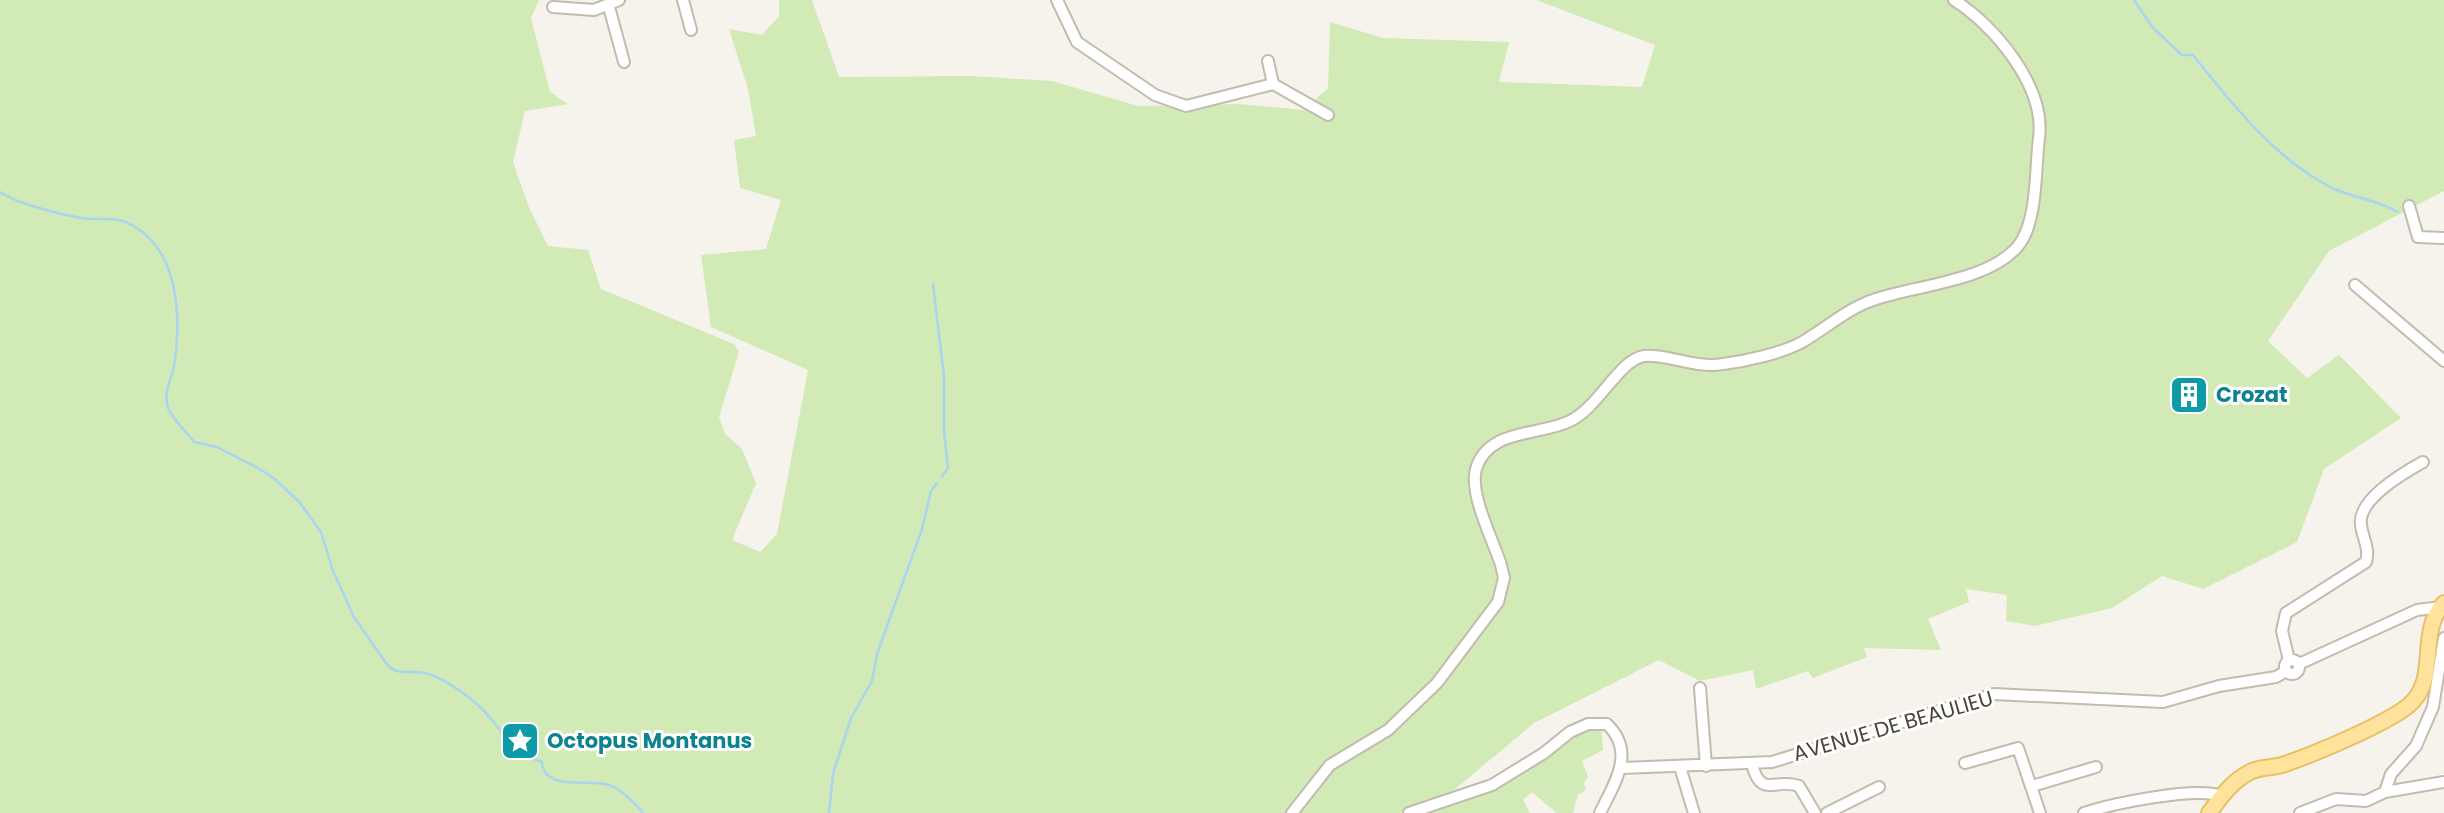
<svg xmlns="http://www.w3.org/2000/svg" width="2444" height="813" font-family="Poppins,sans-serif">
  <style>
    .green { fill: #d2eab5 }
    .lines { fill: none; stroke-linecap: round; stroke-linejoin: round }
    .stream { stroke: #a9d4f2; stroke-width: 2.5 }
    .minor-casing { stroke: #c2bbae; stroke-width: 14 }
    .major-casing { stroke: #e6c16a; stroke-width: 18 }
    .minor { stroke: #fff; stroke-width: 10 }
    .major { stroke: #ffe39c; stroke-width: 14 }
    .labels { text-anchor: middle; stroke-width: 6; stroke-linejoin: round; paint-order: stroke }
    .culture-label { font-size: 21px; font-weight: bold; fill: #0d838f; stroke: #fff; text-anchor: start }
    .street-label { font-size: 21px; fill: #4b4439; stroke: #fff }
  </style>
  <rect width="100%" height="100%" fill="#f6f3ec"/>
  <polygon class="green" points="0,0 539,0 531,18 550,92 568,104 525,111 513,162 528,205 548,246 588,250 601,289 734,344 739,352 719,417 725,434 742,449 756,483 732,540 760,552 777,534 808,370 711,327 701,255 766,249 781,200 740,188 734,140 756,136 748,89 729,29 762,35 779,16 779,0 812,0 839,77 972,76 1052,81 1138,106 1239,104 1304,110 1328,88 1330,22 1383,38 1509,42 1499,82 1642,87 1655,45 1536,0 2444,0 2444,191 2329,251 2268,341 2307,378 2339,355 2401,418 2324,469 2297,542 2203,589 2162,576 2112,608 2035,626 2006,621 2007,595 1966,589 1969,602 1928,619 1941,650 1864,648 1867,657 1813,678 1808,671 1756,689 1753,670 1700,681 1659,660 1534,723 1436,805 1492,785 1570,732 1601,723 1603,750 1582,761 1588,777 1583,784 1586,786 1584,792 1578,794 1573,813 1556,813 1532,792 1523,800 1530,813 0,813"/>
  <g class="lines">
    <g class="stream">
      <path d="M 2134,0 L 2153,28 L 2182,55 L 2193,55 C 2232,104 2275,159 2332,188 C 2354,198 2377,200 2398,212"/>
      <path d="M 0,192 C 18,204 59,214 81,218 C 105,222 114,213 137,228 C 180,256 181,321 174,366 C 171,381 163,393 168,408 C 173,420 186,431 194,442 L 217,447 L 258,468 L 275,479 L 300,503 L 321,532 L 333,571 L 354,617 L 388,666 C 400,676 410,670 424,673 C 440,676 458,689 471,699 C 495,717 512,755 542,762 C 544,794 595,776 614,787 C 623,792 637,805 643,813"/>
      <polyline points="933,284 944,376 944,431 948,468 942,476"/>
      <polyline points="829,813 833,774 851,718 872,681 877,654 922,529 931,491 937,483"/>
    </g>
    <defs>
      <g id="minor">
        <polyline points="683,0 691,30"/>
        <polyline points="1057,0 1077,42 1155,95 1186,106 1273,84 1328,115"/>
        <polyline points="553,7 594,10 619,0"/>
        <polyline points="609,7 624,62"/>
        <polyline points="1268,61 1273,84"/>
        <polyline points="2409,206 2418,237 2444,238"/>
        <polyline points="2355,285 2444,361"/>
        <circle cx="2292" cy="667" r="7"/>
        <path d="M 2289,660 L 2282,631 L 2286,613 L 2366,562 C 2370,548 2363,540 2361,525 C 2357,500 2403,473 2423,462"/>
        <polyline points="2299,664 2417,610 2441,607"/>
        <polyline points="1700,688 1706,766"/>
        <polyline points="1965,763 2018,748 2040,813"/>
        <path d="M 1752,764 C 1761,800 1776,777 1799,786 L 1815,813"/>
        <polyline points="1680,767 1694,813"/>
        <polyline points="1622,768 1772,762 1994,694 2163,702 2219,686 2276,677 2286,671"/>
        <polyline points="2032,786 2096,767"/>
        <polyline points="2385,792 2391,774 2416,746 2433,707 2444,638"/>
        <path d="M 1292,813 L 1330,765 L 1388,730 L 1437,683 L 1498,602 L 1504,578 L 1501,565 C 1493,540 1469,494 1476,469 C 1488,428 1540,436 1570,421 C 1599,407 1619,360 1644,356 C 1665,353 1695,369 1723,364 C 1746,361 1784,353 1804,341 C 1829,326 1848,308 1876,299 C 1918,285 1989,281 2018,246 C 2038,222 2035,168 2039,138 C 2046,87 1994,25 1954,0"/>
        <path d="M 1409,813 L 1492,785 L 1544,753 L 1570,732 L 1588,724 L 1607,724 C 1636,752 1615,782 1600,813"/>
        <polyline points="1827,813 1879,787"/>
        <path d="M 2084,813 C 2111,804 2196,786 2221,796"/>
        <polyline points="2300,813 2336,799 2366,801 2385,792 2444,782"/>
      </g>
      <path id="major" d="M 2209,813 C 2221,797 2232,781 2250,772 C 2260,767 2271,768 2282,765 C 2312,755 2384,725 2408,706 C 2441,679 2416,633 2444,603"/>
    </defs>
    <use href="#minor" class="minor-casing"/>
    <use href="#major" class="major-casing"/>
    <use href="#minor" class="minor"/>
    <use href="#major" class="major"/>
  </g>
  <defs>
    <symbol id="building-square" viewBox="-11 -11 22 22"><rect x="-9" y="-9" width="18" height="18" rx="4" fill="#0f9aa8" stroke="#fff"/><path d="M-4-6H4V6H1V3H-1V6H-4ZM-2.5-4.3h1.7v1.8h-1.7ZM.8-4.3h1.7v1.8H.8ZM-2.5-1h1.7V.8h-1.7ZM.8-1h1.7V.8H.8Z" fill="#fff"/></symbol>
    <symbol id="sight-square" viewBox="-11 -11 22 22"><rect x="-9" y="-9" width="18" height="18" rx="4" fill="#0f9aa8" stroke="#fff"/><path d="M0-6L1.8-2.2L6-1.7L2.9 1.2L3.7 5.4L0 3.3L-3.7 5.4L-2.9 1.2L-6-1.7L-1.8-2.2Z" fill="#fff"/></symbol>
  </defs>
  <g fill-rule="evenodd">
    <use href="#building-square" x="2167" y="373" width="44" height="44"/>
    <use href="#sight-square" x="498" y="719" width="44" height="44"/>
  </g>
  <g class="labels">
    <g class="culture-label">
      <text x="2216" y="402">Crozat</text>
      <text x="547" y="748">Octopus Montanus</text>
    </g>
    <g class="street-label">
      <text transform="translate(1893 726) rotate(-16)" y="7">AVENUE DE BEAULIEU</text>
    </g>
  </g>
</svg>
